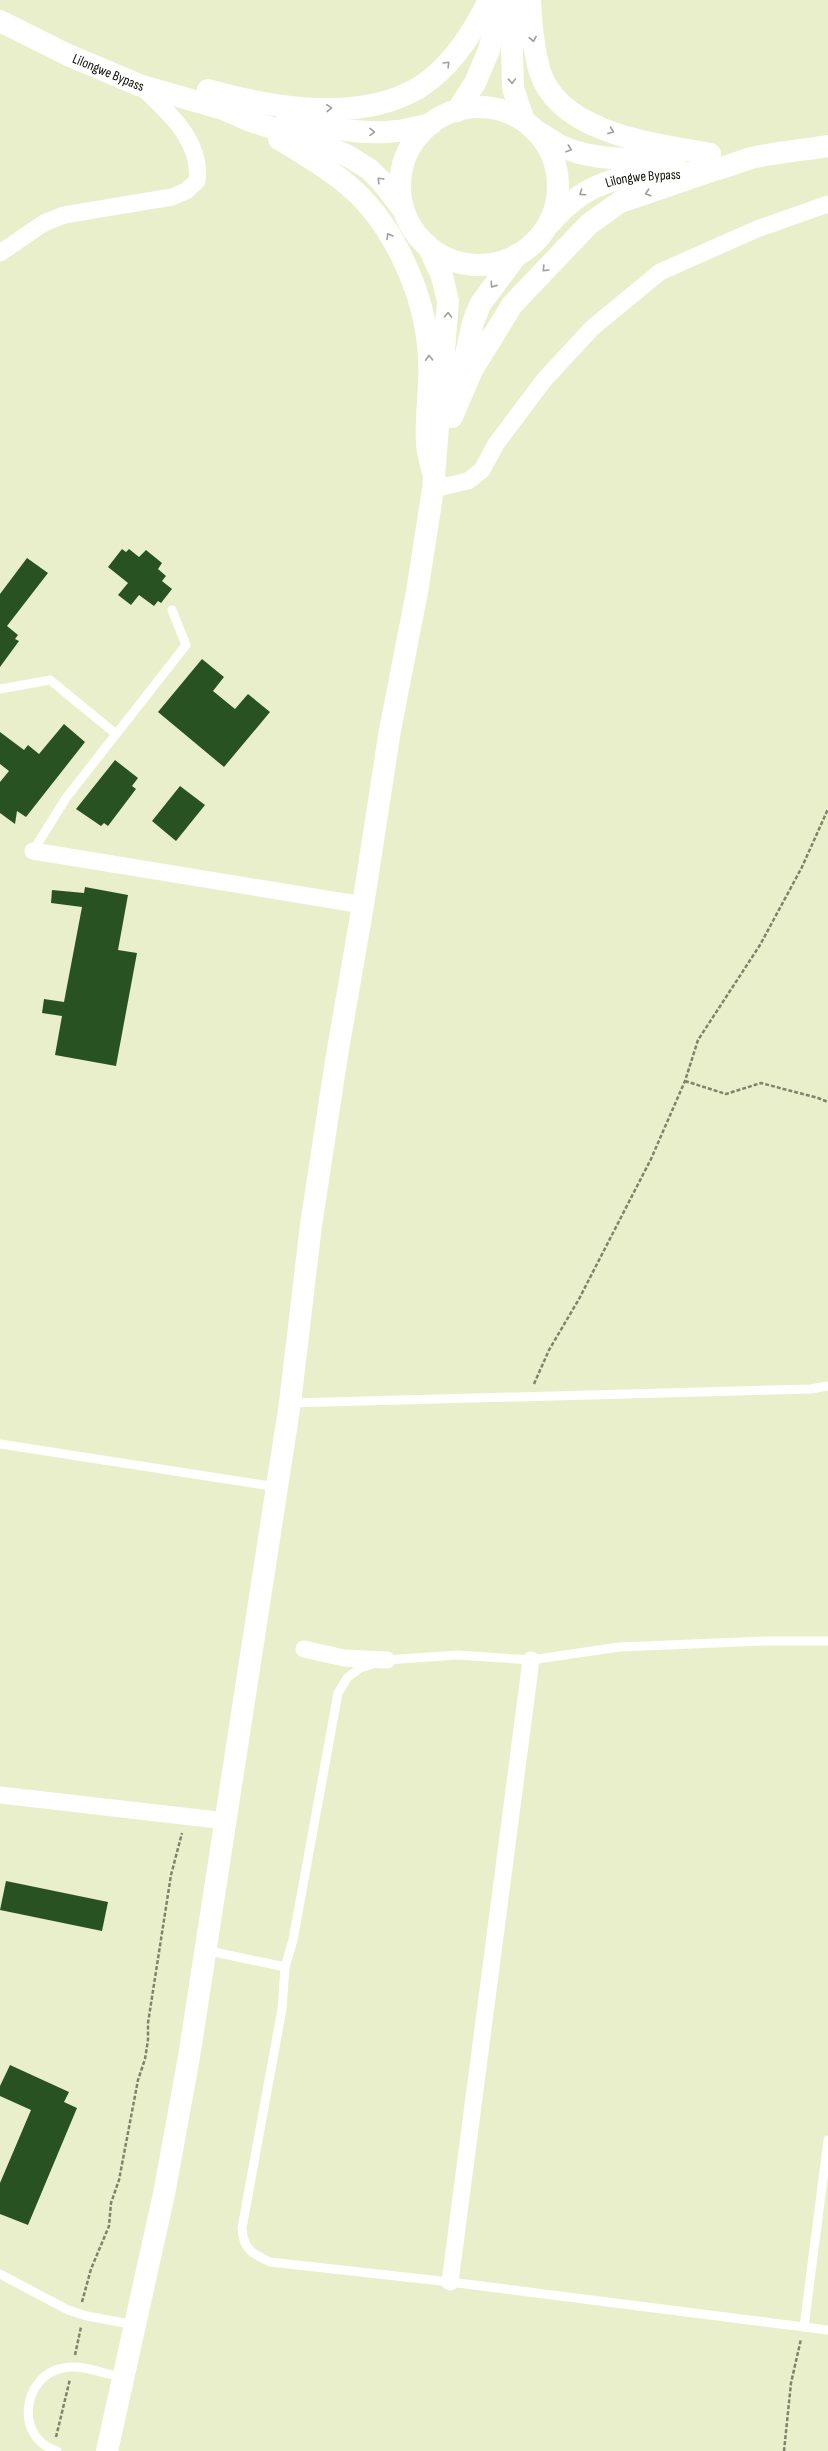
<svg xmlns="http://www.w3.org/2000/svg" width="828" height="2451" font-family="'Sofia Sans Condensed',sans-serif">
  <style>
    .building { fill: #295223 }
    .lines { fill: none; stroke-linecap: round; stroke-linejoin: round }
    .path { stroke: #80836b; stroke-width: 2.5; stroke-dasharray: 4 2; stroke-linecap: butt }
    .service { stroke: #fff; stroke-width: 9 }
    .minor { stroke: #fff; stroke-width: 17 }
    .secondary { stroke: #fff; stroke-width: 22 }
    .primary { stroke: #fff; stroke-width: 22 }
    .oneway { stroke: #9e9e9a }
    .labels { text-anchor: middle; stroke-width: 4; stroke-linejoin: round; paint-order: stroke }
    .street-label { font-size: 14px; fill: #0c0d03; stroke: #f7fcd8 }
  </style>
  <rect width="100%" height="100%" fill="#eaefcb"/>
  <g class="building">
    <polygon points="122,549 126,552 129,549 139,557 146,550 162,563 158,569 166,576 162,581 172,589 161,603 158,601 154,606 139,595 131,605 118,595 128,583 108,567"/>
    <polygon points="27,558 48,573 7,626 18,635 15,639 19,641 0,667 0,594"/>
    <polygon points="202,659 224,677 213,691 235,709 248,694 270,712 224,767 158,712"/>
    <polygon points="64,724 85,742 26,817 17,811 15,824 0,813 0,782 9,771 0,764 0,732 24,750 28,745 39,754"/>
    <polygon points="115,760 138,778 132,786 136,789 108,826 104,823 101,826 76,809"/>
    <polygon points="180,786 205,805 176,841 152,821"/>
    <polygon points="85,887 128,895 118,950 137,953 116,1066 55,1055 62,1016 42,1013 44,999 64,1002 82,907 51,903 52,890 84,893"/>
    <polygon points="6,1881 108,1902 102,1931 0,1910"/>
    <polygon points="10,2065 69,2092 64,2102 77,2108 28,2225 0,2214 0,2183 31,2110 0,2096 0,2086"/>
  </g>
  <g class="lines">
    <g class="path">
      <polyline points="685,1081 726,1094 761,1083 818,1098 828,1102"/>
      <polyline points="534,1384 549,1350 579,1299 651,1159 685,1081 698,1040 760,945 802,867 828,809"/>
      <polyline points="82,2302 91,2269 109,2226 111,2203 119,2180 138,2080 145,2059 148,2040 148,2023 171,1875 182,1833"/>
      <polyline points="75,2355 81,2327"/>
      <polyline points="56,2437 70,2379"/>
      <polyline points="784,2451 791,2383 801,2339"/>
    </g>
    <g class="service">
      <polyline points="0,689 50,680 116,734"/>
      <polyline points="33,851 66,798 186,645 172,610"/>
      <polyline points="290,1403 811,1389 828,1386"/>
      <polyline points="0,1444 277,1487"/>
      <path d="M 205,1950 L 285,1967 L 282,2009 L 242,2228 C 243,2249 252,2254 270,2262 L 450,2282 L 828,2330"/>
      <polyline points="285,1967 293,1940 338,1693 347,1678 360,1668 387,1660 457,1655 531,1660 619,1647 766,1641 828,1641"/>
      <polyline points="0,2274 68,2310 87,2316 135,2325"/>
      <polyline points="804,2327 828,2140"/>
      <path d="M 57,2451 C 14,2438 22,2376 63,2368 C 82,2364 105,2374 124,2378"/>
    </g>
    <g class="minor">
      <path d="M 0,253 L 44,223 L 64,215 L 172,197 L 186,191 L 197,181 C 202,140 167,111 141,86"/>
      <polyline points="433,489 468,481 482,470 496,444 544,380 592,328 660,272 757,229 828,204"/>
      <polyline points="33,851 363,905"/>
      <polyline points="304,1649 344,1658 387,1660"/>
      <polyline points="0,1795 226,1821"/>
      <polyline points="450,2282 531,1660"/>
    </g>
    <g class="secondary">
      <polyline points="518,0 512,51 513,88 524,121"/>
      <polyline points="457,111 475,83 489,50 502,0"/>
      <polyline points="458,392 473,322 481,303 517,255"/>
      <polyline points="107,2451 164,2194 189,2057 290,1403 311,1225 337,1055 363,905 390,730 417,592 433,489 448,301 442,276 429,248"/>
    </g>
    <g class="primary">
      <path d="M 530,0 C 531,24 533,48 540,72 C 560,134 656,144 710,154"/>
      <path id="s1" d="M 0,21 L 68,55 L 139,85 L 223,109 L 248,120 L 324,145 L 348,156 L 369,169 L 382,182 L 402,208"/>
      <path d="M 208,90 C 272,108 359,124 420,87 C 451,67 473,33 489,0"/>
      <circle cx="479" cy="186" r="79"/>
      <path d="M 287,119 C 324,126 360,136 397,131 C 409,130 420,126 431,124"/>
      <path d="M 538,132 C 547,137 556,144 565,148 C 599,162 640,159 676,157"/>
      <path d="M 279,139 C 301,152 323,165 343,181 C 393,220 427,297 429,359 C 431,387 425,416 427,444 C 428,456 432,468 435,480"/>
      <path id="s2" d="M 551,222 C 602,164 642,180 709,171 C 725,169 740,160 756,157 C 780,152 804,150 828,146"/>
      <polyline points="452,417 472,370 512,305 589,224 620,202 711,171"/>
    </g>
  </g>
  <defs><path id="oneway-chevron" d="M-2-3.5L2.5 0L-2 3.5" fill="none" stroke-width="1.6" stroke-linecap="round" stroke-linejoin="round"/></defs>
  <g class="oneway">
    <use href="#oneway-chevron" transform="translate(533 39) rotate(80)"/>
    <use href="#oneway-chevron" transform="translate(447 64) rotate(-45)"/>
    <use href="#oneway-chevron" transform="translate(512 81) rotate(88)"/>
    <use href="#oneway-chevron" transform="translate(329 108) rotate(-3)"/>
    <use href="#oneway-chevron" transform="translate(611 131) rotate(21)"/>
    <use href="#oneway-chevron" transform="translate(372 132) rotate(1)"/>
    <use href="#oneway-chevron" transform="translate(569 149) rotate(19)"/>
    <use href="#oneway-chevron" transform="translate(380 180) rotate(-134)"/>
    <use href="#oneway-chevron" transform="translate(582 193) rotate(146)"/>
    <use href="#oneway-chevron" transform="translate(648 193) rotate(162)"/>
    <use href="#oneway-chevron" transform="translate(389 236) rotate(-121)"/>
    <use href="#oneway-chevron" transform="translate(545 269) rotate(134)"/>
    <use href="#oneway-chevron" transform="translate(493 285) rotate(125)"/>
    <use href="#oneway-chevron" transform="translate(448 315) rotate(-89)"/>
    <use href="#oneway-chevron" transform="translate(429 358) rotate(-93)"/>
  </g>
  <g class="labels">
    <g class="street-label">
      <text dy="5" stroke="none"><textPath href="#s1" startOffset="120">Lilongwe Bypass</textPath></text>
      <text dy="5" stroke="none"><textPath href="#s2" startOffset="106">Lilongwe Bypass</textPath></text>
    </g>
  </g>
</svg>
